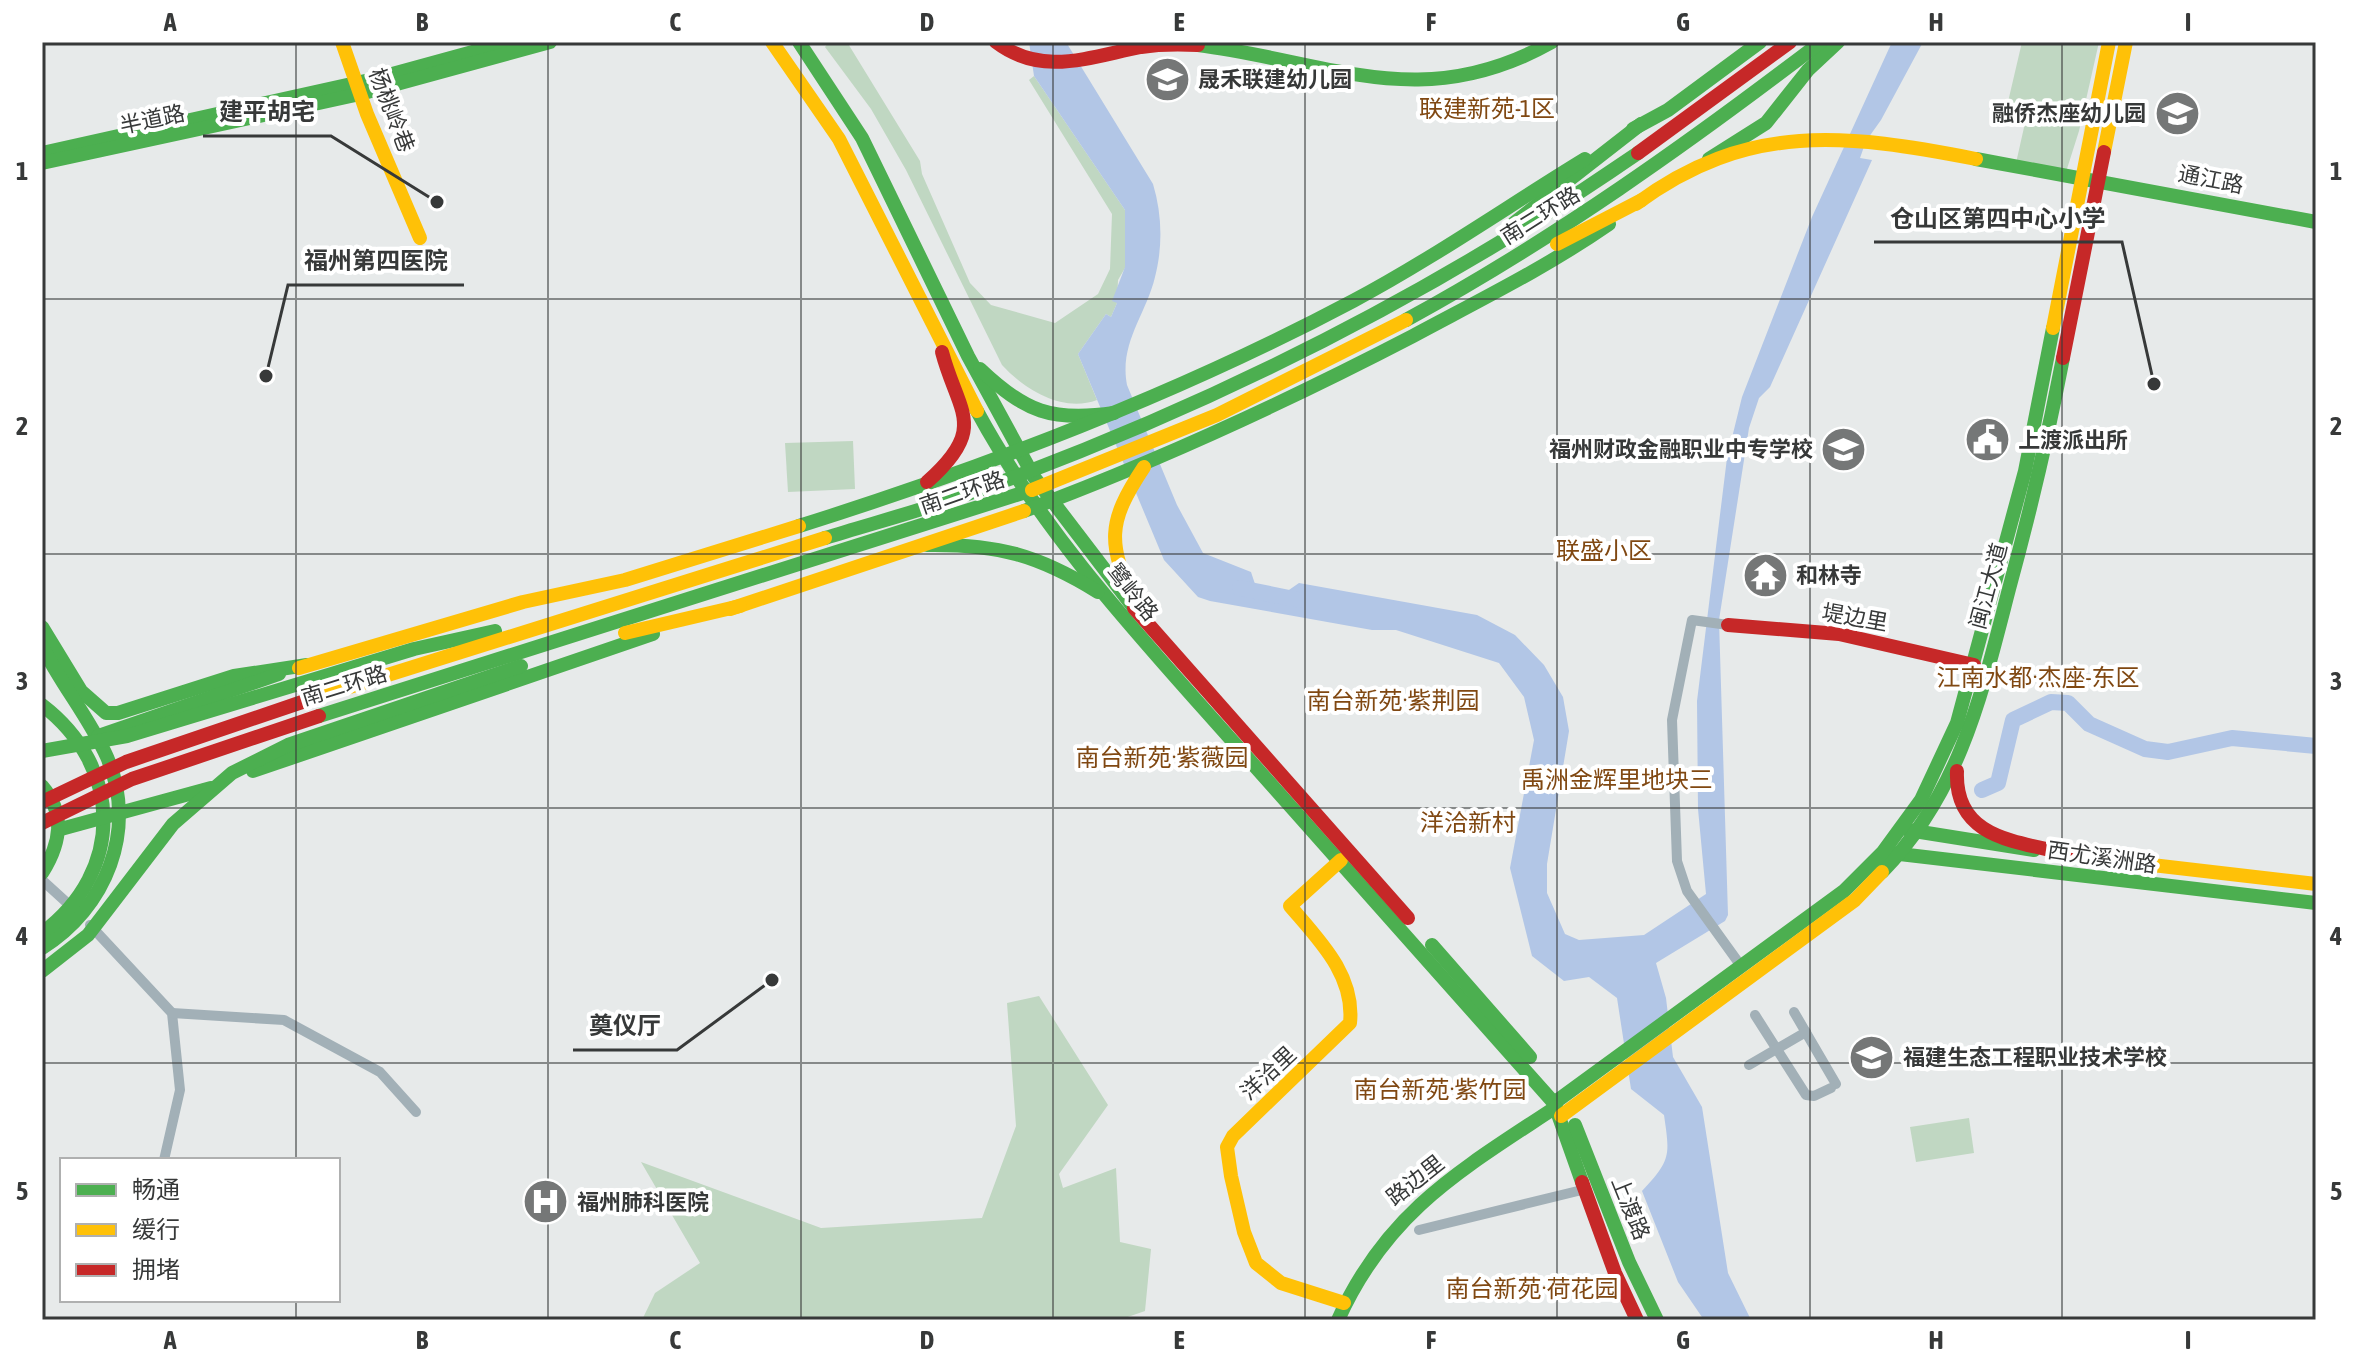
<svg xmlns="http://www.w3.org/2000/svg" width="2358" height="1362" font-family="'Asap Condensed','Noto Sans SC',sans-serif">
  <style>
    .green { fill: #c0d7c2 }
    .water { fill: #b2c6e6 }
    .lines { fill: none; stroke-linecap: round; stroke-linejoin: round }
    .river { stroke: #b2c6e6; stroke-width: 16 }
    .street { stroke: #a2b0b7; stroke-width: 10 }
    .fast { stroke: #4caf50; stroke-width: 14 }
    .slow { stroke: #ffc107; stroke-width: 14 }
    .jam { stroke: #c62828; stroke-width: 14 }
    .grid { fill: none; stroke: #373939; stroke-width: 2; stroke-opacity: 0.55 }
    .labels { text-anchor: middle; stroke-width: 8; stroke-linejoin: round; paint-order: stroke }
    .poi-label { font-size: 22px; font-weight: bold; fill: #373939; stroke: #fff; text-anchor: start }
    .street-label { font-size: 22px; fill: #373939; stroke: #fff }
    .neighbourhood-label { font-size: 24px; fill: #804812; stroke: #fff }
    .leader { fill: none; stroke: #373939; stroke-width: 3 }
    .callout-dot { fill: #373939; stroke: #fff; stroke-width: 3 }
    .callout-label { font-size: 24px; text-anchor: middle; font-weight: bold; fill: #373939; stroke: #fff; stroke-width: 8; stroke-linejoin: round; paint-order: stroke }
    .neatline { fill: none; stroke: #373939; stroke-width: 3 }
    .grid-label { font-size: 26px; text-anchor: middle; font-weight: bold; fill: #373939 }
  </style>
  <rect width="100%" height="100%" fill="#e7eaea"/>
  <g class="green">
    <path d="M 829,42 L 847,42 L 920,161 L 922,174 L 970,283 L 991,305 L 1055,323 L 1098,294 L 1110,269 L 1112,214 L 1029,80 L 1034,76 L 1125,210 L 1125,268 L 1118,280 L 1117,303 L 1111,317 L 1106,314 L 1078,354 L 1097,400 C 1063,413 1025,390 1002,365 L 906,170 L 871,109 L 825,47 Z"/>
    <polygon points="2022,42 2099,42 2079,131 2066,172 2016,163 2025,123 2004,119"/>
    <polygon points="853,441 855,489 788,492 785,443"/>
    <polygon points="1039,996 1108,1105 1059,1174 1063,1188 1116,1168 1120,1242 1151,1249 1145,1311 1119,1320 642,1320 655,1293 700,1263 641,1162 821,1228 982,1218 1016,1126 1007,1003"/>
    <polygon points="1969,1118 1974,1153 1916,1162 1910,1127"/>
  </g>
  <path class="water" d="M 1029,42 L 1066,42 L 1153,184 C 1162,214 1163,246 1155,277 C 1146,315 1119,343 1127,385 L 1177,505 L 1203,553 L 1251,572 L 1260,599 L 1273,601 L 1299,583 L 1477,615 L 1515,635 L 1544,665 L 1563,697 L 1569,731 L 1547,864 L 1547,893 L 1565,934 L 1579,940 L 1644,935 L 1706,894 L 1698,809 L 1697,701 L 1727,458 L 1742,397 L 1812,217 L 1892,42 L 1923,42 L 1881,120 L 1866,141 L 1860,158 L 1872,160 L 1770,387 L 1759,398 L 1749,428 L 1719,620 L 1728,915 L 1725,921 L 1656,963 L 1666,998 L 1673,1057 L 1702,1107 L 1728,1273 L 1751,1320 L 1704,1320 L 1678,1282 L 1642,1191 C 1671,1160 1670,1156 1664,1115 L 1631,1089 L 1617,998 L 1589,977 L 1564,981 L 1532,956 L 1510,868 L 1534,740 L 1524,697 L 1499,663 L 1396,630 L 1372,630 L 1210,601 L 1198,597 L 1164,560 L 1078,354 L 1106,314 L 1111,317 L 1117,303 L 1112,301 L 1125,267 L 1125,210 L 1034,76 Z"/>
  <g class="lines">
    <g class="river">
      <polyline points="1240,588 1299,600"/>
      <polyline points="1982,790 1998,783 2013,720 2051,702 2068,703 2089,724 2145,749 2168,752 2232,738 2316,746"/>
    </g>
    <g class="street">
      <polyline points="1728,625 1692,620 1672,720 1677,861 1687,891 1741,966"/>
      <polyline points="42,880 76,911"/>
      <polyline points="90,925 172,1013 180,1090 164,1160"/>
      <polyline points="1794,1012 1836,1084"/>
      <polyline points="172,1013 284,1020 380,1072 416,1112"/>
      <polyline points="1755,1015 1806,1095 1814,1096 1831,1088"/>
      <polyline points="1749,1065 1806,1032"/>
      <polyline points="1419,1230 1586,1189"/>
    </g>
    <g class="fast">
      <polyline points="799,42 862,138 968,356 1034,477 1134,608"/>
      <path d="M 1198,45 C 1331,62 1422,115 1552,42"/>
      <polyline points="1633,129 1668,110 1760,42"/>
      <polyline points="42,153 374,79 509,42"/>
      <polyline points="1709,159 1766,123 1808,70 1838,42"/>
      <polyline points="1976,159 2316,222"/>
      <polyline points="42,163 360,94 550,42"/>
      <polyline points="1514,223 1641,124"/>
      <path d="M 1406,320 C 1553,240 1689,143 1821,42"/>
      <path d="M 980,369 C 1025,412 1052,422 1114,413"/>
      <path d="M 977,411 C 1044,535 1143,640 1236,745 C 1342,864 1448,984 1554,1103 L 1582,1182"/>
      <path d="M 1024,511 C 1161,460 1284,403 1413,336 C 1480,300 1547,267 1609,224"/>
      <path d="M 799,526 C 990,466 1176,395 1353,301 C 1432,259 1508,206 1585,159"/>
      <path d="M 825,538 C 877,522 930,508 982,489 C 1213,405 1435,293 1638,153"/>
      <path d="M 927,545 C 998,544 1038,555 1098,592"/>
      <polyline points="42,627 81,691 106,713 118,713 234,676 307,665"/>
      <path d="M 42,646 C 61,684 90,719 107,757 C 138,830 106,908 42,948"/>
      <path d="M 42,705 C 123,767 125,871 42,933"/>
      <polyline points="319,716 1032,490"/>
      <polyline points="98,736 279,674"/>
      <polyline points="42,751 127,736 414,649 495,631"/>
      <polyline points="253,771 653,634"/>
      <path d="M 42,786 C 66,814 61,843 42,873"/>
      <polyline points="61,829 211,788"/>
      <polyline points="1908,830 2034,850"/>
      <polyline points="1891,853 2316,903"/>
      <path d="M 1882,872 C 1960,793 1982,693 2009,589 C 2030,512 2048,436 2063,358"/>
      <polyline points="1432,945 1530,1057"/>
      <polyline points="42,971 88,935 173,824 232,773 288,745 521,666"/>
      <polyline points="1554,1103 1844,891 1883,852 1921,800 1957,723 2025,471 2053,328"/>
      <polyline points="1575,1125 1629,1262 1657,1320"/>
      <path d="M 1338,1320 C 1387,1211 1461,1170 1556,1107"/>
    </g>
    <g class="slow">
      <polyline points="342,42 367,114 420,238"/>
      <polyline points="772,42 839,139 977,411"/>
      <polyline points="2104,152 2126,42"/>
      <path d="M 1636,204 C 1748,121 1847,134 1976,159"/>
      <polyline points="1557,244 1642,200"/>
      <polyline points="2053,328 2109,42"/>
      <polyline points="1032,490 1217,415 1406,320"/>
      <path d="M 1135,604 C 1108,543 1106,524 1144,467"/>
      <polyline points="730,609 1024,511"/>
      <polyline points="625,633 740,606"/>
      <polyline points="299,668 523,602 625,580 799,526"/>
      <polyline points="308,700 825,538"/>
      <polyline points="2066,855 2316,884"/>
      <path d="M 1341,860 L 1290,906 C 1319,940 1355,975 1350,1023 L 1233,1136 L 1227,1147 L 1231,1176 L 1244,1232 L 1256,1263 L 1281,1283 L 1344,1303"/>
      <polyline points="1561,1116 1855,900 1882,872"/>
    </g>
    <g class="jam">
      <path d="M 996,42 C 1042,77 1089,57 1141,47 C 1160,44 1178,44 1198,45"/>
      <polyline points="1638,153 1790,42"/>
      <polyline points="2063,358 2104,152"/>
      <path d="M 927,482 C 989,427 958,413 942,352"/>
      <polyline points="1134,608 1408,918"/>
      <polyline points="1728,625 1839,634 1974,665"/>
      <path d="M 1957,771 C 1954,842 2022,841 2075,856"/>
      <polyline points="42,802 126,762 308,700"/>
      <polyline points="42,823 132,779 319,716"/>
      <polyline points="1582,1182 1615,1273 1637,1320"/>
    </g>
  </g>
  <path class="grid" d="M 296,42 L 296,1160M 548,42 L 548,1320M 801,42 L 801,1320M 1053,42 L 1053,1320M 1305,42 L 1305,1320M 1557,42 L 1557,1320M 1810,42 L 1810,1320M 2062,42 L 2062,1320M 42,299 L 2316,299M 42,554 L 2316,554M 42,808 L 2316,808M 42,1063 L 2316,1063M 296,1300 L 296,1320"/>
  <defs>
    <symbol id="school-disc" viewBox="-11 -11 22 22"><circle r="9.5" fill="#757777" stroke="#fff"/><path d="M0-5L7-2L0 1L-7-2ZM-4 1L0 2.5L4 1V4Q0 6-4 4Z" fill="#fff"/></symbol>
    <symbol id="civic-disc" viewBox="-11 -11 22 22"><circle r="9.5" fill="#757777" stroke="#fff"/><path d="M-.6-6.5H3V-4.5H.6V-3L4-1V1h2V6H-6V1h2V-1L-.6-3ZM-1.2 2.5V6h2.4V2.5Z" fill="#fff"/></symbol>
    <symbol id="temple-disc" viewBox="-11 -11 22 22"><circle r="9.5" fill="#757777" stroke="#fff"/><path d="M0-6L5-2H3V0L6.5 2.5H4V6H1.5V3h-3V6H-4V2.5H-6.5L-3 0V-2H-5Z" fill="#fff"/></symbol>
    <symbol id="hospital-disc" viewBox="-11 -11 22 22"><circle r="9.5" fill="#757777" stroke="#fff"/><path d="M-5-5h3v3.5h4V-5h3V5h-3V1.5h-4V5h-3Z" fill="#fff"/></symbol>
  </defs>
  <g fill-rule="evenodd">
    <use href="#school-disc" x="1142" y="54" width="51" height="51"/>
    <use href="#school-disc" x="2152" y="88" width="51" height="51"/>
    <use href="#civic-disc" x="1962" y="414" width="51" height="51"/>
    <use href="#school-disc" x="1818" y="424" width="51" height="51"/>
    <use href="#temple-disc" x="1740" y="550" width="51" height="51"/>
    <use href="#school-disc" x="1846" y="1032" width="51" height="51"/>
    <use href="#hospital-disc" x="520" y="1176" width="51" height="51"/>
  </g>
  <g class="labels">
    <g class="poi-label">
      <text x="1198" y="87">晟禾联建幼儿园</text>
      <text x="2146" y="121" text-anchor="end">融侨杰座幼儿园</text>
      <text x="2018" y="448">上渡派出所</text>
      <text x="1813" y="457" text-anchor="end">福州财政金融职业中专学校</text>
      <text x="1796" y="583">和林寺</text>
      <text x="1903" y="1065">福建生态工程职业技术学校</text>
      <text x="577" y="1210">福州肺科医院</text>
    </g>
    <g class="street-label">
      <text transform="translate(392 110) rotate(69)" y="8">杨桃岭巷</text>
      <text transform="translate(152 119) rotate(-12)" y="8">半道路</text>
      <text transform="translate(2211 179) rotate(11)" y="8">通江路</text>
      <text transform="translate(1540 215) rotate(-32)" y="8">南二环路</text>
      <text transform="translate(962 492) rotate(-19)" y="8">南二环路</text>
      <text transform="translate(1988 586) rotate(-75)" y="8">闽江大道</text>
      <text transform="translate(1133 592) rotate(51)" y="8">鹭岭路</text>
      <text transform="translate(1855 617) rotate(10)" y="8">堤边里</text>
      <text transform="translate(344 685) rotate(-17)" y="8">南二环路</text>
      <text transform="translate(2102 857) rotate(8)" y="8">西尤溪洲路</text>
      <text transform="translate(1268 1073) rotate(-43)" y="8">洋洽里</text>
      <text transform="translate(1415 1180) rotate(-38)" y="8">路边里</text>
      <text transform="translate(1631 1208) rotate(68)" y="8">上渡路</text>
    </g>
    <g class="neighbourhood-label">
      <text x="1487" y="117">联建新苑-1区</text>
      <text x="1604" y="559">联盛小区</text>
      <text x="2038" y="686">江南水都·杰座-东区</text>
      <text x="1393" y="709">南台新苑·紫荆园</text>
      <text x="1162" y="766">南台新苑·紫薇园</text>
      <text x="1617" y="788">禹洲金辉里地块三</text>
      <text x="1468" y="831">洋洽新村</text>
      <text x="1440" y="1098">南台新苑·紫竹园</text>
      <text x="1532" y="1297">南台新苑·荷花园</text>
    </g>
  </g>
  <path class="leader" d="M437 202L331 136H203M2154 384L2122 242H1874M266 376L288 285H464M772 980L677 1050H573"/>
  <g class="callout-dot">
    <circle cx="437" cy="202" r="8"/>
    <circle cx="2154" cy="384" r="8"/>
    <circle cx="266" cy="376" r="8"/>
    <circle cx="772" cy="980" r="8"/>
  </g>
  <g class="callout-label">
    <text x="267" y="120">建平胡宅</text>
    <text x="1998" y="227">仓山区第四中心小学</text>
    <text x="376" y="269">福州第四医院</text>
    <text x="625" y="1034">奠仪厅</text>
  </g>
  <rect width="2358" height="1362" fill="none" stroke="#ffffff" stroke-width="88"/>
  <rect x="60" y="1158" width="280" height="144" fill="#ffffff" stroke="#afb0b0" stroke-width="2"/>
  <rect x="76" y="1184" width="40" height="12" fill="#4caf50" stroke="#afb0b0" stroke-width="2"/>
  <text x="132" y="1198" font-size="24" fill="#373939">畅通</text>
  <rect x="76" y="1224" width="40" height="12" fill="#ffc107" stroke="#afb0b0" stroke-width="2"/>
  <text x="132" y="1238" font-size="24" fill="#373939">缓行</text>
  <rect x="76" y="1264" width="40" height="12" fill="#c62828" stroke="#afb0b0" stroke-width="2"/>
  <text x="132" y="1278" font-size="24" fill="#373939">拥堵</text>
  <rect x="44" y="44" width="2270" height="1274" class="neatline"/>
  <g class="grid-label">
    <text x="170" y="31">A</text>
    <text x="422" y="31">B</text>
    <text x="675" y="31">C</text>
    <text x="927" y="31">D</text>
    <text x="1179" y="31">E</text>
    <text x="1431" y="31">F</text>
    <text x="1683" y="31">G</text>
    <text x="1936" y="31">H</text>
    <text x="2188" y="31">I</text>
    <text x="22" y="180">1</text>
    <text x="2336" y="180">1</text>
    <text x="22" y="435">2</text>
    <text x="2336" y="435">2</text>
    <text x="22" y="690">3</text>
    <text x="2336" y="690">3</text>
    <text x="22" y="945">4</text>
    <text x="2336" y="945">4</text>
    <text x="22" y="1200">5</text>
    <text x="2336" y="1200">5</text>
    <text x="170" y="1349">A</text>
    <text x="422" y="1349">B</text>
    <text x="675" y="1349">C</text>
    <text x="927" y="1349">D</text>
    <text x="1179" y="1349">E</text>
    <text x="1431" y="1349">F</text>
    <text x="1683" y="1349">G</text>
    <text x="1936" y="1349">H</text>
    <text x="2188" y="1349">I</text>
  </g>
</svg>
